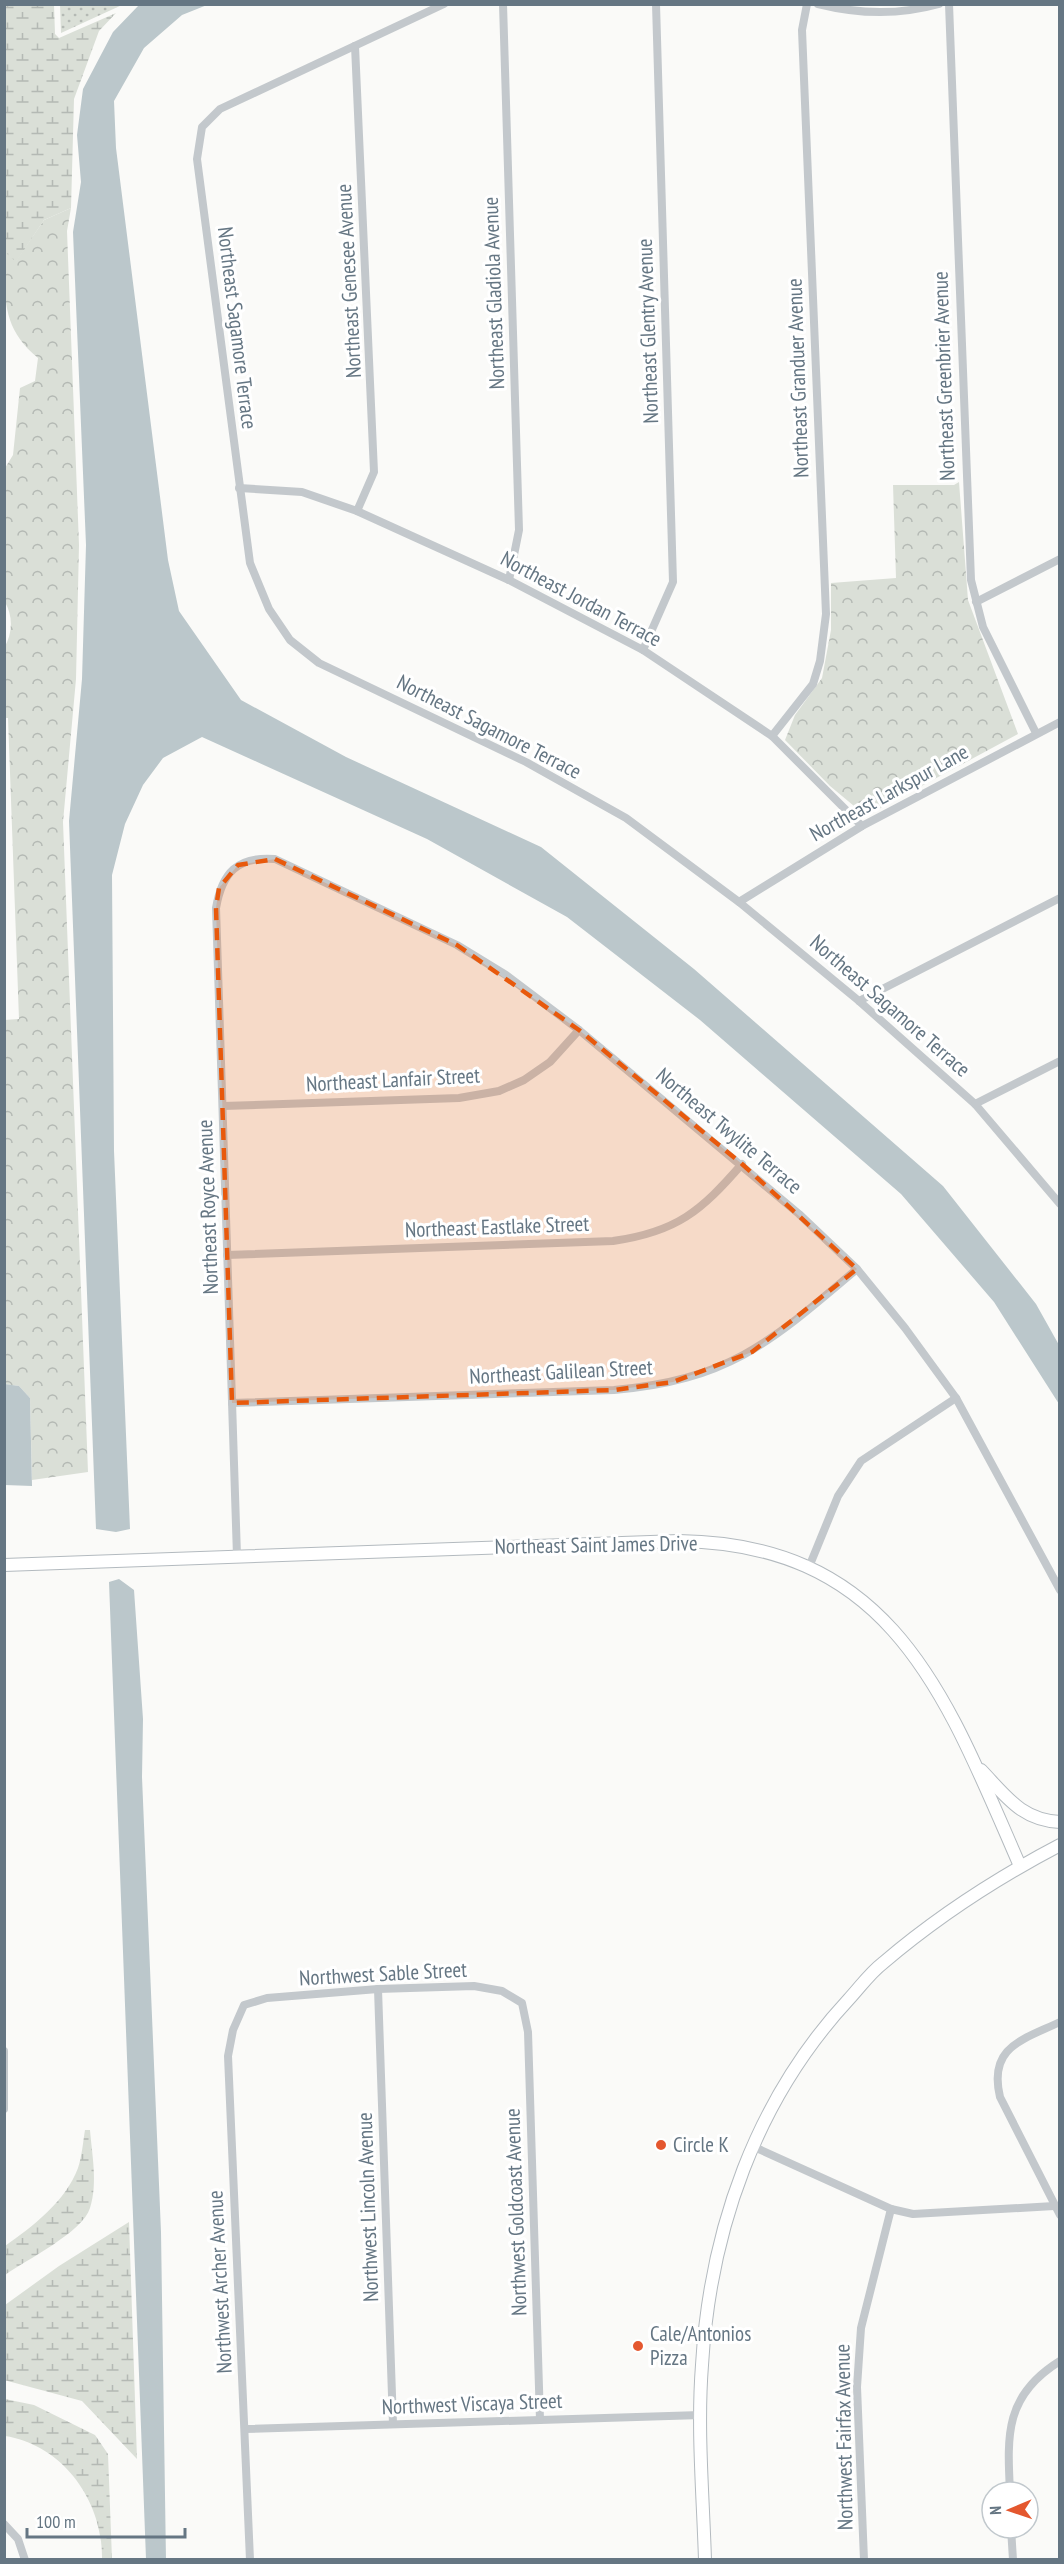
<svg xmlns="http://www.w3.org/2000/svg" width="1064" height="2564" font-family="'PT Sans Narrow',sans-serif">
  <style>
    .grass { fill: url(#grass-dots) }
    .forest { fill: url(#forest-crowns) }
    .wetland { fill: url(#wetland-marsh) }
    .water { fill: #bbc7cb }
    .lines { fill: none; stroke-linecap: round; stroke-linejoin: round }
    .secondary-casing { stroke: #b3babf; stroke-width: 14 }
    .street { stroke: #c3c8cc; stroke-width: 8 }
    .secondary { stroke: #fff; stroke-width: 12 }
    .marked { fill: #e8590c; fill-opacity: 0.2; stroke: #e8590c; stroke-width: 4.5; stroke-dasharray: 12 8; stroke-linejoin: round }
    .poi-dot { fill: #e4572e; stroke: #fff; stroke-width: 2 }
    .labels { text-anchor: middle; stroke-width: 6; stroke-linejoin: round; paint-order: stroke }
    .street-label { font-size: 21px; fill: #657683; stroke: #fff }
    .poi-label { font-size: 21px; fill: #657683; stroke: #fff; text-anchor: start }
  </style>
  <defs>
    <pattern id="grass-dots" width="8" height="8" patternUnits="userSpaceOnUse" patternTransform="scale(1.5)"><rect width="8" height="8" fill="#dadfd7"/><path d="M2 2h.1M6 6h.1" fill="none" stroke="#b4b9b4" stroke-width="1.8" stroke-linecap="round"/></pattern>
    <pattern id="forest-crowns" width="20" height="18" patternUnits="userSpaceOnUse" patternTransform="scale(1.5)"><rect width="20" height="18" fill="#dadfd7"/><path d="M2 6a3 3 0 1 1 6 0M12 15a3 3 0 1 1 6 0" fill="none" stroke="#b4b9b4"/></pattern>
    <pattern id="wetland-marsh" width="20" height="14" patternUnits="userSpaceOnUse" patternTransform="scale(1.5)"><rect width="20" height="14" fill="#dadfd7"/><path d="M1 5h8M5 5V1M11 12h8M15 12V8" fill="none" stroke="#b4b9b4"/></pattern>
  </defs>
  <rect width="100%" height="100%" fill="#fafaf8"/>
  <polygon class="grass" points="60,4 122,4 122,5 61,33"/>
  <g class="forest">
    <path d="M 71,208 L 67,231 L 79,545 L 76,679 L 63,822 L 88,1472 L 32,1480 L 30,1398 L 19,1386 L 4,1384 L 4,1020 L 19,1019 L 8,718 L 4,718 L 4,648 C 13,633 13,616 5,602 L 5,468 L 13,455 L 20,388 L 35,381 L 38,358 C 0,327 5,295 5,251 L 16,261 L 44,220 Z"/>
    <polygon points="959,482 968,600 1018,734 866,816 830,786 785,740 795,715 822,678 831,630 831,583 896,578 893,485 954,485"/>
  </g>
  <g class="wetland">
    <polygon points="4,5 54,5 55,34 59,38 116,13 99,31 74,99 71,208 44,220 16,262 4,251"/>
    <path d="M 85,2130 L 90,2130 C 92,2155 98,2184 90,2208 C 83,2232 26,2260 5,2275 L 5,2246 C 32,2227 66,2201 78,2168 C 82,2156 83,2142 85,2130 Z"/>
    <polygon points="129,2222 137,2459 82,2401 4,2380 5,2305 59,2266"/>
    <path d="M 5,2399 L 34,2405 L 95,2435 L 108,2454 L 112,2559 L 102,2559 C 103,2501 63,2445 5,2436 Z"/>
  </g>
  <g class="water">
    <polygon points="139,5 207,5 182,15 144,48 114,101 116,148 168,560 179,611 241,700 346,757 541,847 694,969 943,1186 1036,1304 1059,1345 1059,1404 994,1302 901,1194 700,1020 567,917 427,839 202,737 163,758 143,785 125,824 112,875 114,1151 130,1529 116,1532 96,1529 69,821 82,679 86,545 73,232 81,182 77,135 83,89 113,32"/>
    <polygon points="5,1384 19,1386 30,1398 32,1486 5,1485"/>
    <polygon points="119,1579 134,1590 143,1719 142,1777 161,2232 166,2560 146,2559 109,1582"/>
  </g>
  <g class="lines">
    <defs>
      <g id="secondary">
        <path d="M 4,1565 L 679,1541 C 894,1544 946,1697 1020,1866"/>
        <path d="M 981,1770 C 1006,1796 1021,1820 1060,1822"/>
        <path d="M 705,2560 C 703,2495 697,2429 702,2365 C 710,2230 756,2099 849,1999 C 860,1987 870,1973 883,1963 C 937,1917 997,1878 1060,1845"/>
      </g>
    </defs>
    <use href="#secondary" class="secondary-casing"/>
    <g class="street">
      <polyline points="444,4 220,109 202,127 197,159 250,563 269,609 290,640 319,663 526,762 626,818 739,902 859,1001 975,1104 1060,1204"/>
      <polyline points="503,4 519,530 509,580"/>
      <path d="M 818,4 C 858,14 900,15 939,4"/>
      <polyline points="949,4 971,580 983,627 1036,733"/>
      <polyline points="355,46 374,472 357,511"/>
      <polyline points="239,488 302,492 357,511 509,580 643,650 772,736 862,826"/>
      <polyline points="976,602 1060,559"/>
      <polyline points="643,650 673,582 656,4"/>
      <polyline points="772,736 813,684 820,661 826,614 802,30 807,4"/>
      <polyline points="739,902 862,826 1060,722"/>
      <polyline points="859,1001 1060,898"/>
      <polyline points="975,1104 1060,1061"/>
      <polyline points="223,1106 459,1098 499,1091 524,1080 550,1062 579,1030"/>
      <path d="M 227,1255 L 613,1241 C 677,1232 701,1211 742,1164"/>
      <path d="M 232,1403 L 614,1390 C 730,1380 772,1341 857,1269"/>
      <path d="M 237,1556 L 216,908 C 222,873 237,856 275,859 L 457,945 L 506,975 L 579,1030 L 799,1214 L 857,1269 L 905,1328 L 956,1398 L 1060,1590"/>
      <polyline points="809,1567 838,1496 861,1461 956,1398"/>
      <polyline points="378,1989 393,2424"/>
      <path d="M 1060,2022 C 1022,2040 988,2047 1000,2097 L 1060,2215"/>
      <polyline points="4,2051 4,2109"/>
      <polyline points="752,2146 891,2209 913,2214 1054,2206"/>
      <polyline points="245,2429 701,2415"/>
      <path d="M 1010,2492 C 1007,2434 1005,2395 1060,2361"/>
      <polyline points="4,2524 18,2539 25,2560"/>
      <polyline points="1011,2528 1013,2560"/>
      <polyline points="250,2560 228,2056 233,2030 244,2005 267,1998 378,1989 474,1986 502,1991 522,2003 528,2032 540,2420"/>
      <polyline points="864,2560 857,2387 861,2328 891,2209"/>
    </g>
    <use href="#secondary" class="secondary"/>
  </g>
  <path class="marked" d="M 275,859 L 457,945 L 579,1030 L 742,1164 L 857,1269 L 752,1352 L 673,1382 L 614,1390 L 232,1403 L 216,908 L 219,888 L 238,865 Z"/>
  <g class="poi-dot">
    <circle cx="661" cy="2145" r="6"/>
    <circle cx="638" cy="2346" r="6"/>
  </g>
  <g class="labels">
    <g class="street-label">
      <text transform="translate(349 281) rotate(-93)" y="7">Northeast Genesee Avenue</text>
      <text transform="translate(494 293) rotate(-92)" y="7">Northeast Gladiola Avenue</text>
      <text transform="translate(237 328) rotate(83)" y="7">Northeast Sagamore Terrace</text>
      <text transform="translate(648 331) rotate(-92)" y="7">Northeast Glentry Avenue</text>
      <text transform="translate(944 376) rotate(-92)" y="7">Northeast Greenbrier Avenue</text>
      <text transform="translate(798 378) rotate(-92)" y="7">Northeast Granduer Avenue</text>
      <text transform="translate(581 599) rotate(28)" y="7">Northeast Jordan Terrace</text>
      <text transform="translate(489 727) rotate(27)" y="7">Northeast Sagamore Terrace</text>
      <text transform="translate(889 793) rotate(-29)" y="7">Northeast Larkspur Lane</text>
      <text transform="translate(890 1006) rotate(41)" y="7">Northeast Sagamore Terrace</text>
      <text transform="translate(393 1080) rotate(-3)" y="7">Northeast Lanfair Street</text>
      <text transform="translate(729 1131) rotate(40)" y="7">Northeast Twylite Terrace</text>
      <text transform="translate(208 1207) rotate(-92)" y="7">Northeast Royce Avenue</text>
      <text transform="translate(497 1227) rotate(-2)" y="7">Northeast Eastlake Street</text>
      <text transform="translate(561 1372) rotate(-3)" y="7">Northeast Galilean Street</text>
      <text transform="translate(596 1545) rotate(-1)" y="7">Northeast Saint James Drive</text>
      <text transform="translate(383 1974) rotate(-3)" y="7">Northwest Sable Street</text>
      <text transform="translate(368 2207) rotate(-92)" y="7">Northwest Lincoln Avenue</text>
      <text transform="translate(516 2212) rotate(-92)" y="7">Northwest Goldcoast Avenue</text>
      <text transform="translate(220 2282) rotate(-93)" y="7">Northwest Archer Avenue</text>
      <text transform="translate(472 2404) rotate(-2)" y="7">Northwest Viscaya Street</text>
      <text transform="translate(844 2437) rotate(-91)" y="7">Northwest Fairfax Avenue</text>
    </g>
    <g class="poi-label">
      <text x="673" y="2152">Circle K</text>
      <text x="650" y="2341">Cale/Antonios<tspan x="650" dy="24">Pizza</tspan></text>
    </g>
  </g>
  <rect width="1064" height="2564" fill="none" stroke="#657683" stroke-width="12"/>
  <g transform="translate(1010 2510) rotate(268)"><circle r="28" fill="#ffffff" stroke="#c1c8cd" stroke-width="1.5"/>
  <path d="M0-4.5L10 22L0 15L-10 22Z" fill="#e4572e"/>
  <text y="-9" font-size="16" font-weight="bold" text-anchor="middle" fill="#657683">N</text>
  </g>
  <path d="M27 2528v9h158v-9" fill="none" stroke="#657683" stroke-width="3"/>
  <text x="36" y="2528" font-size="18" fill="#657683" stroke="#ffffff" stroke-width="4.5" paint-order="stroke">100 m</text>
</svg>
